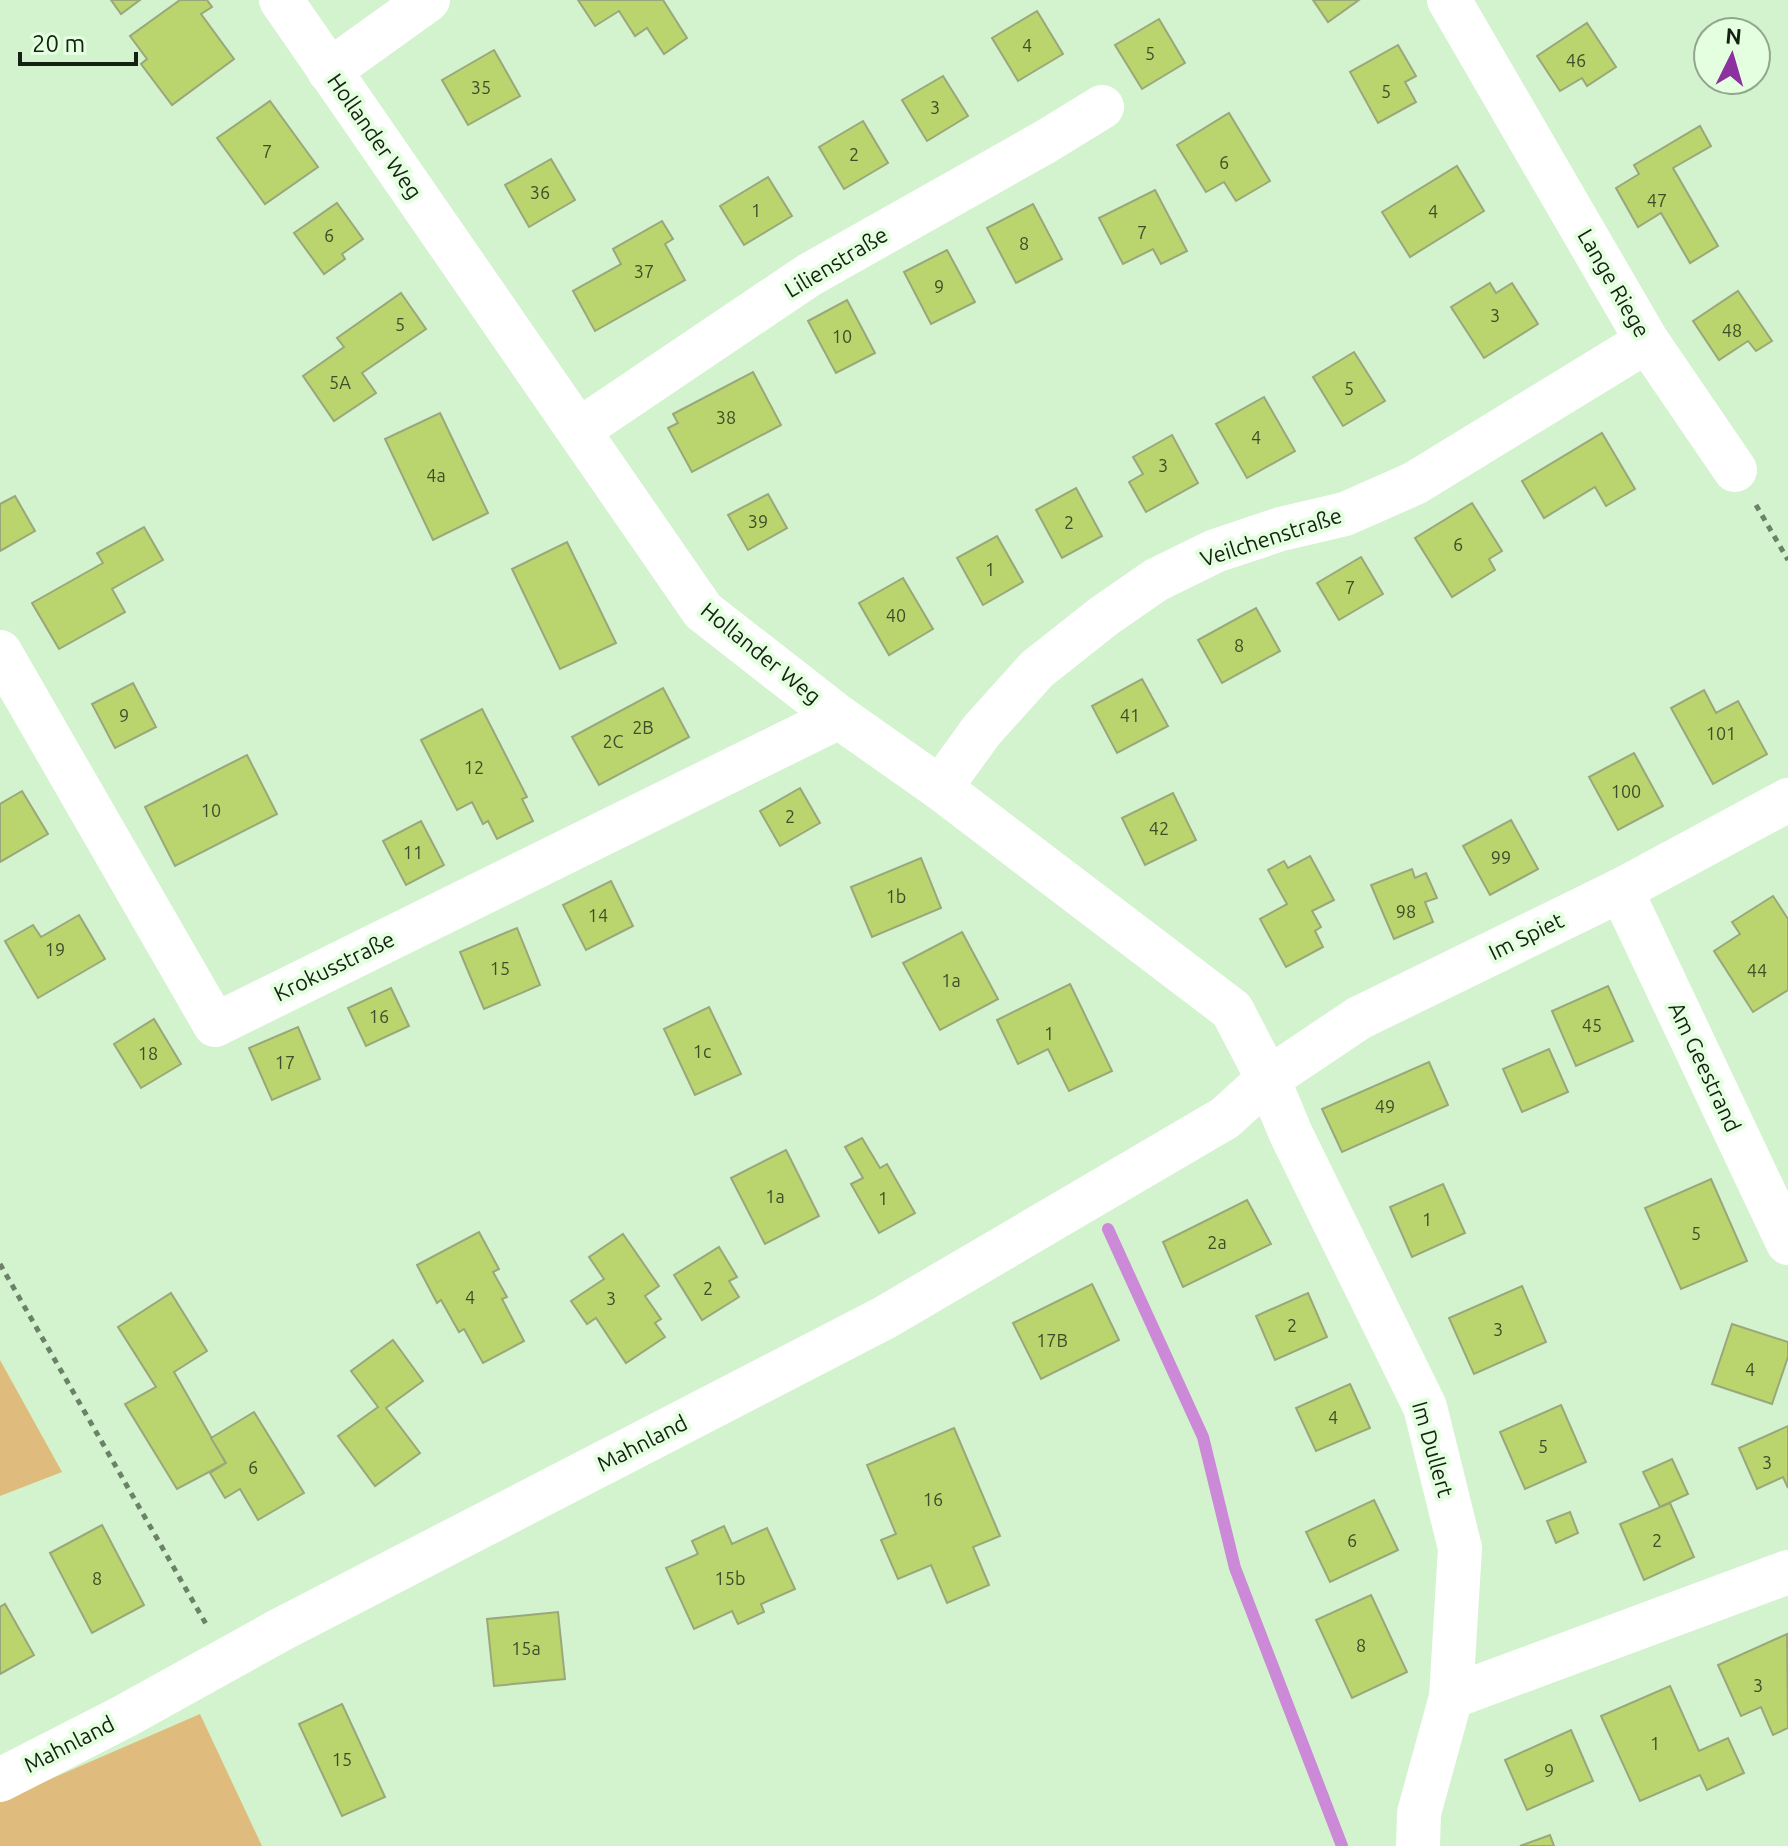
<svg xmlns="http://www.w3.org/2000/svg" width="1788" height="1846" font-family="Ubuntu,sans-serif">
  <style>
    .green { fill: #dfbc7d }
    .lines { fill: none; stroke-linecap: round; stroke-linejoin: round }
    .stream { stroke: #cb89d7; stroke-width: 12 }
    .building { fill: #bad46e; stroke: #9aa77b; stroke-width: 2 }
    .path { stroke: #6b8168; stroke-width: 5; stroke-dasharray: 6 6; stroke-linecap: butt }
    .minor { stroke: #fff; stroke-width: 44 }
    .labels { text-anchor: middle; stroke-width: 8; stroke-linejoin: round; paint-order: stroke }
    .number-label { font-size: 18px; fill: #3e4e2a }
    .street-label { font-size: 22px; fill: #152113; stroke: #e4ffdf }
  </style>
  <rect width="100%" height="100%" fill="#d2f3cd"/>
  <g class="green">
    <polygon points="0,1360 62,1472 0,1496"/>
    <polygon points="200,1714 262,1846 0,1846 0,1801"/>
  </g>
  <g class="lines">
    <polyline class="stream" points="1108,1229 1203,1437 1235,1568 1342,1846"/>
  </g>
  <g class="building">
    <polygon points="111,0 140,0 121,14"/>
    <polygon points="180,0 207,0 212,7 201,14 234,59 172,105 141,64 147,59 130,36"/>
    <polygon points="578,0 663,0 687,38 664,54 647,28 635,36 619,11 595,26"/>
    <polygon points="1313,0 1359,0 1328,22"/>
    <polygon points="1037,11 1063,54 1018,81 992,38"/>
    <polygon points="1159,19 1185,63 1142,89 1115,45"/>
    <polygon points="1587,23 1616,67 1587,86 1582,78 1560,91 1537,56"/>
    <polygon points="1398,45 1416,76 1405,82 1416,102 1378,123 1350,72"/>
    <polygon points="494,50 520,96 468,125 442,80"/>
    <polygon points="943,76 968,116 927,141 902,100"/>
    <polygon points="270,101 318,167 265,204 217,138"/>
    <polygon points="1229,113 1270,181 1236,201 1224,182 1206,192 1177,145"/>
    <polygon points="863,121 888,163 844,189 819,147"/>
    <polygon points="1700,126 1711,146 1673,168 1718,246 1690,263 1661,213 1638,227 1616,188 1639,174 1634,165"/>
    <polygon points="551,159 575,200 529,227 505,185"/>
    <polygon points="1457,166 1484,211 1410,257 1382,212"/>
    <polygon points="768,177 792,216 744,245 720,206"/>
    <polygon points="1155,190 1187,251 1161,264 1153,249 1123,264 1099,218"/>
    <polygon points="337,203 363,239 342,254 345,259 324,274 294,233"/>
    <polygon points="1033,204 1062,259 1016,283 987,228"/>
    <polygon points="662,221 673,239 665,244 685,280 595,331 573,291 621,264 613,249"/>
    <polygon points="947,250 975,302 931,324 904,272"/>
    <polygon points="1490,283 1496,293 1512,283 1538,324 1484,358 1451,307"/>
    <polygon points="1738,291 1772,341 1756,351 1748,341 1719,360 1693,321"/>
    <polygon points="401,293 426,329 362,373 376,393 334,421 303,376 344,347 337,338"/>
    <polygon points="847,300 875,353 836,373 808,321"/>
    <polygon points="1354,352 1385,401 1343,426 1313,377"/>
    <polygon points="753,372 781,425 692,472 668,428 678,423 673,414"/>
    <polygon points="1264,397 1295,451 1247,478 1216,424"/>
    <polygon points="440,413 488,513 433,540 385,439"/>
    <polygon points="1602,433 1635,489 1606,506 1595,487 1544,518 1522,481"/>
    <polygon points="1172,435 1198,483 1146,512 1129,482 1143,474 1133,457"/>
    <polygon points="1076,488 1102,536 1062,558 1036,510"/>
    <polygon points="768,494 787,528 748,550 728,515"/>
    <polygon points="15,496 35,531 0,551 0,504"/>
    <polygon points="1472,503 1502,551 1489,559 1495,570 1452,597 1415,538"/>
    <polygon points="144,527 163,560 112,589 125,612 59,649 32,603 103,563 97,553"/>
    <polygon points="997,536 1023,582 983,605 957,558"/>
    <polygon points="567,542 616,643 560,669 512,569"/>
    <polygon points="1361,557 1383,594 1339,620 1317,583"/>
    <polygon points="903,578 933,629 889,655 859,603"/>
    <polygon points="1256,608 1280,651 1222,683 1198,640"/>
    <polygon points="1142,679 1168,726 1117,753 1092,706"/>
    <polygon points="133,683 156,727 115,748 92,704"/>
    <polygon points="663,688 689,737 599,785 572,737"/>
    <polygon points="1704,690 1716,713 1738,701 1767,754 1713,784 1671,708"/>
    <polygon points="482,709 527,797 522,799 533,821 497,839 488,821 483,824 472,802 457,810 421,740"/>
    <polygon points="1634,753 1663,806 1618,830 1589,777"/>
    <polygon points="247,755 277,814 175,866 145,807"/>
    <polygon points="800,788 820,823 780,846 760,811"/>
    <polygon points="22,791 48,834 0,862 0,804"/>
    <polygon points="1173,793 1196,840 1145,865 1122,818"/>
    <polygon points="1511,820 1538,869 1490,895 1463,846"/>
    <polygon points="421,821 444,865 406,885 383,841"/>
    <polygon points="1310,856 1334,900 1312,911 1321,927 1315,931 1323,947 1286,967 1260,919 1287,904 1268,870 1284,861 1288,868"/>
    <polygon points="921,858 941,908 872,937 851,887"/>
    <polygon points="1412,869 1415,878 1426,873 1437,898 1425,902 1433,922 1394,939 1371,885"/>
    <polygon points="611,881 633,926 586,950 563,905"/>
    <polygon points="1773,896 1788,919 1788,990 1753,1012 1714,951 1740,934 1732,922"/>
    <polygon points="79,915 105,959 38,998 5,941 33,925 41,937"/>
    <polygon points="517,928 540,985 484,1009 460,952"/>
    <polygon points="962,932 998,999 940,1030 903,963"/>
    <polygon points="1070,984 1112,1071 1069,1091 1048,1049 1018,1064 997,1020"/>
    <polygon points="1608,986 1633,1041 1576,1066 1552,1011"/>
    <polygon points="391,988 409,1026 366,1046 348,1008"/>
    <polygon points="709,1007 741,1074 695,1095 664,1029"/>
    <polygon points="154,1019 181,1064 141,1088 114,1044"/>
    <polygon points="298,1027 320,1079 272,1100 249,1048"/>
    <polygon points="1549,1049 1568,1092 1522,1112 1503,1069"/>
    <polygon points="1429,1062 1448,1105 1342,1152 1322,1109"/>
    <polygon points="862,1138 880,1168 887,1164 915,1213 879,1233 851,1184 863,1178 845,1147"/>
    <polygon points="786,1150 819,1216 765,1244 731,1178"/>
    <polygon points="1711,1179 1747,1261 1681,1289 1645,1208"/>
    <polygon points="1443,1184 1465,1233 1412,1257 1390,1207"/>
    <polygon points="1247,1200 1271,1244 1183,1287 1163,1242"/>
    <polygon points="479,1232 499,1269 493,1272 507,1297 502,1299 524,1341 483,1363 464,1329 459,1332 441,1300 437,1303 417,1265"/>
    <polygon points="623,1234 659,1286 645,1296 661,1319 655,1323 665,1337 626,1363 596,1318 587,1324 571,1301 604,1279 589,1257"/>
    <polygon points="719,1247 737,1277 729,1281 739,1297 702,1320 674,1275"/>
    <polygon points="1092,1284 1119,1340 1041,1379 1013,1323"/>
    <polygon points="1522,1286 1546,1342 1474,1374 1449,1318"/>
    <polygon points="171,1293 207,1351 174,1372 226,1463 177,1489 125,1404 156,1387 118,1327"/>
    <polygon points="1308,1293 1327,1337 1275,1360 1256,1316"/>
    <polygon points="1732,1324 1788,1342 1788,1357 1772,1404 1712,1384"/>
    <polygon points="393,1340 423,1381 386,1408 420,1453 375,1486 338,1436 378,1407 351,1371"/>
    <polygon points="1350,1384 1370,1428 1316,1451 1296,1408"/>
    <polygon points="1561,1405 1586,1462 1525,1489 1500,1432"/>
    <polygon points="254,1412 304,1493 258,1520 240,1489 225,1498 210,1473 226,1463 211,1438"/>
    <polygon points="1788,1426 1788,1488 1783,1477 1757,1489 1739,1448"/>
    <polygon points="954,1428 1000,1536 973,1547 989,1585 947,1603 931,1565 898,1579 881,1540 896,1534 867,1465"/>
    <polygon points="1672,1459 1688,1494 1660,1507 1643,1472"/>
    <polygon points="1374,1500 1398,1550 1330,1582 1306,1532"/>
    <polygon points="1670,1503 1694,1557 1644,1580 1620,1524"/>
    <polygon points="1570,1512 1578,1533 1556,1543 1547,1521"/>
    <polygon points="102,1525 144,1605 92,1633 50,1553"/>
    <polygon points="724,1526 732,1544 767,1528 795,1589 761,1604 764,1612 738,1624 732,1611 694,1629 666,1568 698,1554 692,1541"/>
    <polygon points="1371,1595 1407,1672 1352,1698 1316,1620"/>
    <polygon points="5,1604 34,1655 0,1674 0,1607"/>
    <polygon points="558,1612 565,1679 494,1686 487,1619"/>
    <polygon points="1787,1634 1788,1728 1773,1735 1761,1707 1741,1716 1718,1665"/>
    <polygon points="1670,1686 1699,1751 1728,1738 1744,1773 1707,1790 1700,1775 1640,1801 1601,1716"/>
    <polygon points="342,1704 385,1797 342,1816 299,1724"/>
    <polygon points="1571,1730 1593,1781 1527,1810 1505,1760"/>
    <polygon points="1550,1835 1554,1846 1520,1846"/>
  </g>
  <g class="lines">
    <g class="path">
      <polyline points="1756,505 1788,560"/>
      <polyline points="0,1264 206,1624"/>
    </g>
    <g class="minor">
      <polyline points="281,0 703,611 839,717 940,788 1232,1010 1268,1079 1291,1134 1425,1407 1460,1548 1451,1697 1419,1813 1418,1846"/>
      <polyline points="1449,0 1647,341 1735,470"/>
      <polyline points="329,71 428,0"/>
      <polyline points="579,430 809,275 1045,142 1102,107"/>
      <polyline points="0,652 215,1025 839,717"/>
      <polyline points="940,788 982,730 1037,669 1104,616 1156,580 1215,551 1281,529 1345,514 1415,483 1647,341"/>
      <polyline points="1621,890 1788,1243"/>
      <polyline points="1451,1697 1788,1572"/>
      <polyline points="0,1780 125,1716 280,1630 884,1318 1225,1118 1268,1079 1359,1018 1621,890 1788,800"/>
    </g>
  </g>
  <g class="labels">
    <g class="number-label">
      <text x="1027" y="52">4</text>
      <text x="1150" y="60">5</text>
      <text x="1576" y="67">46</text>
      <text x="481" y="94">35</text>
      <text x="1386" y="98">5</text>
      <text x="935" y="114">3</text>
      <text x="267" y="158">7</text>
      <text x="854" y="161">2</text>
      <text x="1224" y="169">6</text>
      <text x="540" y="199">36</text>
      <text x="1657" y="207">47</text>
      <text x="756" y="217">1</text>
      <text x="1433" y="218">4</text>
      <text x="1142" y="239">7</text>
      <text x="329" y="242">6</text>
      <text x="1024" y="250">8</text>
      <text x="644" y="278">37</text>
      <text x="939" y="293">9</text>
      <text x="1495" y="322">3</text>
      <text x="400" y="331">5</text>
      <text x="1732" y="337">48</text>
      <text x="842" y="343">10</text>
      <text x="340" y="389">5A</text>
      <text x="1349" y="395">5</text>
      <text x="726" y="424">38</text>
      <text x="1256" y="444">4</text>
      <text x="1163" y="472">3</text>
      <text x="436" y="482">4a</text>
      <text x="758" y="528">39</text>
      <text x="1069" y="529">2</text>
      <text x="1458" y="551">6</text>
      <text x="990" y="576">1</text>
      <text x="1350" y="594">7</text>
      <text x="896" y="622">40</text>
      <text x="1239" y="652">8</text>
      <text x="124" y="722">9</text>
      <text x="1130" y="722">41</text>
      <text x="643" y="734">2B</text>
      <text x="1721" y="740">101</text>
      <text x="613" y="748">2C</text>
      <text x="474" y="774">12</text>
      <text x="1626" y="798">100</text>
      <text x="211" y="817">10</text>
      <text x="790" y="823">2</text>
      <text x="1159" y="835">42</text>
      <text x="413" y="859">11</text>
      <text x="1501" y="864">99</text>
      <text x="896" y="903">1b</text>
      <text x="1406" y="918">98</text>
      <text x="598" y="922">14</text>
      <text x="55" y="956">19</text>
      <text x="500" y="975">15</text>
      <text x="1757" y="977">44</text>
      <text x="951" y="987">1a</text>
      <text x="379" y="1023">16</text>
      <text x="1592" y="1032">45</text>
      <text x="1049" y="1040">1</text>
      <text x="702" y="1058">1c</text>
      <text x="148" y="1060">18</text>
      <text x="285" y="1069">17</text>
      <text x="1385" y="1113">49</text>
      <text x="775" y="1203">1a</text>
      <text x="883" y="1205">1</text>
      <text x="1427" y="1226">1</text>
      <text x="1696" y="1240">5</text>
      <text x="1217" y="1249">2a</text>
      <text x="708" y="1295">2</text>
      <text x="470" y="1304">4</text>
      <text x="611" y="1305">3</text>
      <text x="1292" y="1332">2</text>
      <text x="1498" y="1336">3</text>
      <text x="1052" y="1347">17B</text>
      <text x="1750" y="1376">4</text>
      <text x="1333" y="1424">4</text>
      <text x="1543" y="1453">5</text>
      <text x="1767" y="1469">3</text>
      <text x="253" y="1474">6</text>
      <text x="933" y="1506">16</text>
      <text x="1352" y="1547">6</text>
      <text x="1657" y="1547">2</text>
      <text x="97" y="1585">8</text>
      <text x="730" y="1585">15b</text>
      <text x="1361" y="1652">8</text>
      <text x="526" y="1655">15a</text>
      <text x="1758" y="1692">3</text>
      <text x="1655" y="1750">1</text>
      <text x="342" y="1766">15</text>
      <text x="1549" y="1777">9</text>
    </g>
    <g class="street-label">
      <text transform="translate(375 136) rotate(55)" y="8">Hollander Weg</text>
      <text transform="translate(836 262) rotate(-31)" y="8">Lilienstraße</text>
      <text transform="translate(1614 283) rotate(60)" y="8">Lange Riege</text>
      <text transform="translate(1271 537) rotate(-18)" y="8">Veilchenstraße</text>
      <text transform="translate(761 653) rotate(39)" y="8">Hollander Weg</text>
      <text transform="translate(1526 936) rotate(-26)" y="8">Im Spiet</text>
      <text transform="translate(334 966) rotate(-26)" y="8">Krokusstraße</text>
      <text transform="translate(1705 1067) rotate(65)" y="8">Am Geestrand</text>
      <text transform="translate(642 1443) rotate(-27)" y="8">Mahnland</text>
      <text transform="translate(1433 1449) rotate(74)" y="8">Im Dullert</text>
      <text transform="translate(69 1744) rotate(-27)" y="8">Mahnland</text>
    </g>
  </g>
  <g transform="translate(1732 56) rotate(5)"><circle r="38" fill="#e4ffdf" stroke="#91a68d" stroke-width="2"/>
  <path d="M0-6L14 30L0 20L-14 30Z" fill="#8c319d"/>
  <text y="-12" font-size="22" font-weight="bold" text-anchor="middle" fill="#152113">N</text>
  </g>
  <path d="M20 52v12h116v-12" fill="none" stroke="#152113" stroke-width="4"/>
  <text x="32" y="52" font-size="24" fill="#152113" stroke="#e4ffdf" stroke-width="6" paint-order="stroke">20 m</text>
</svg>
